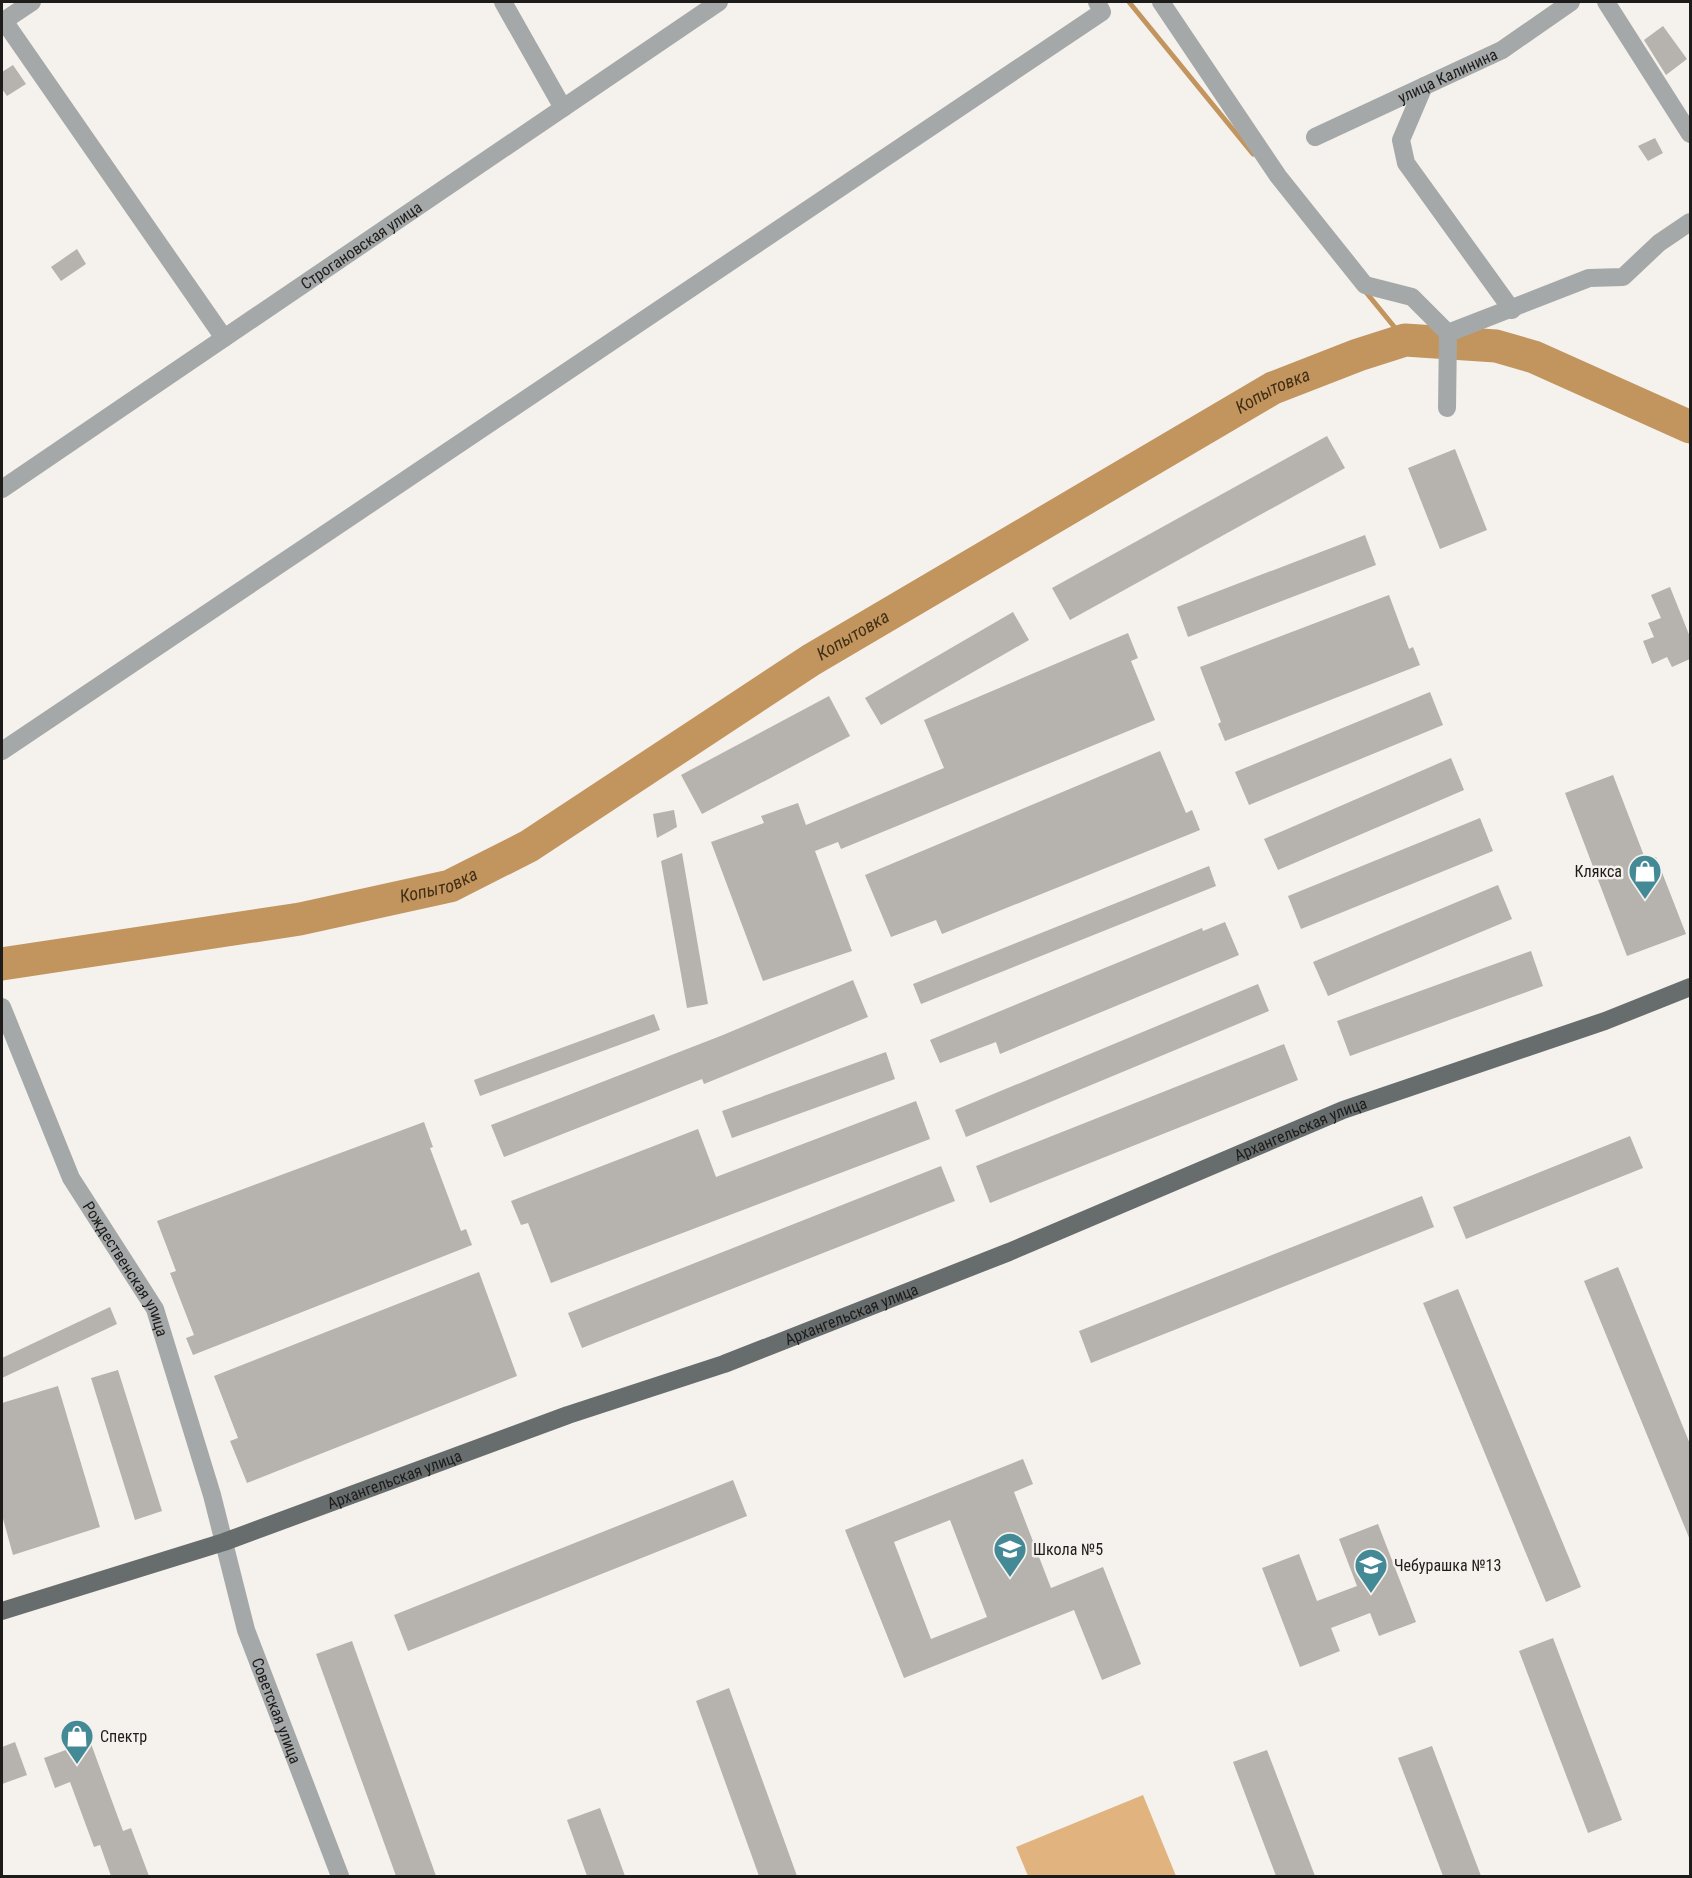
<svg xmlns="http://www.w3.org/2000/svg" width="1692" height="1878" font-family="'Roboto Condensed',sans-serif">
  <style>
    .green { fill: #e1b47f }
    .lines { fill: none; stroke-linecap: round; stroke-linejoin: round }
    .stream { stroke: #c2955f; stroke-width: 5 }
    .river { stroke: #c2955f; stroke-width: 33 }
    .building { fill: #b6b2ae; fill-rule: evenodd }
    .minor { stroke: #a5a8a9; stroke-width: 18 }
    .major { stroke: #676c6d; stroke-width: 18 }
    .labels { text-anchor: middle; stroke-width: 5; stroke-linejoin: round; paint-order: stroke }
    .street-label { font-size: 16px; fill: #1d1c1a; stroke: #f5f1ec }
    .poi-label { font-size: 16px; fill: #1d1c1a; stroke: #f5f1ec; text-anchor: start }
    .water-label { font-size: 18px; font-style: italic; fill: #412e15; stroke: #f5f1ec }
  </style>
  <rect width="100%" height="100%" fill="#f5f1ec"/>
  <polygon class="green" points="1143,1795 1176,1876 1028,1876 1016,1847"/>
  <g class="lines">
    <g class="stream">
      <polyline points="1129,2 1253,154"/>
      <polyline points="1365,291 1405,340"/>
    </g>
    <path class="river" id="s1" d="M 2,964 L 300,919 L 450,886 L 529,846 L 811,660 L 1273,388 L 1358,355 L 1405,340 L 1496,346 L 1534,357 L 1690,427"/>
  </g>
  <g class="building">
    <polygon points="1663,26 1687,59 1666,75 1644,40"/>
    <polygon points="13,65 26,84 7,96 2,89 2,72"/>
    <polygon points="1655,138 1663,153 1648,161 1638,146"/>
    <polygon points="77,249 86,264 61,281 51,267"/>
    <polygon points="1327,436 1345,468 1070,620 1052,588"/>
    <polygon points="1455,449 1487,530 1440,549 1408,468"/>
    <polygon points="1365,535 1376,565 1188,637 1177,607"/>
    <polygon points="1670,587 1690,637 1690,659 1672,667 1667,657 1652,664 1643,641 1654,637 1648,623 1661,618 1651,595"/>
    <polygon points="1389,595 1409,649 1413,647 1420,665 1225,741 1218,724 1221,722 1200,667"/>
    <polygon points="1013,612 1029,640 881,725 865,698"/>
    <polygon points="1128,633 1138,658 1131,661 1155,720 841,849 838,842 815,851 852,951 763,981 711,842 764,823 761,816 798,803 806,825 944,768 924,720"/>
    <polygon points="1430,692 1443,725 1249,805 1235,772"/>
    <polygon points="829,696 850,736 702,814 681,775"/>
    <polygon points="1160,751 1186,813 1192,810 1200,830 942,934 936,920 891,937 865,875"/>
    <polygon points="1451,758 1464,790 1278,870 1264,839"/>
    <polygon points="1613,775 1646,861 1656,857 1686,934 1627,956 1565,793"/>
    <polygon points="674,810 677,827 657,838 653,814"/>
    <polygon points="1480,818 1493,851 1301,929 1288,896"/>
    <polygon points="682,853 708,1004 687,1008 661,861"/>
    <polygon points="1209,866 1216,886 921,1004 913,984"/>
    <polygon points="1498,885 1512,919 1328,996 1313,962"/>
    <polygon points="1225,922 1239,955 1000,1054 996,1042 940,1063 930,1040 1202,928 1203,931"/>
    <polygon points="1531,951 1543,986 1350,1056 1337,1021"/>
    <polygon points="853,980 868,1017 704,1084 702,1079 504,1157 491,1125 723,1035"/>
    <polygon points="1258,984 1269,1011 966,1137 955,1110"/>
    <polygon points="654,1014 660,1030 480,1096 474,1080"/>
    <polygon points="1284,1044 1298,1080 990,1203 976,1166"/>
    <polygon points="886,1052 895,1079 732,1138 722,1111"/>
    <polygon points="916,1101 930,1139 551,1283 528,1223 521,1225 511,1201 698,1129 716,1177"/>
    <polygon points="424,1122 433,1147 430,1148 461,1231 466,1229 472,1245 193,1355 186,1338 194,1335 170,1273 176,1271 157,1221"/>
    <polygon points="1630,1136 1643,1168 1466,1239 1453,1207"/>
    <polygon points="941,1166 955,1201 582,1348 568,1313"/>
    <polygon points="1422,1196 1434,1227 1091,1363 1079,1331"/>
    <polygon points="1618,1267 1690,1444 1690,1540 1584,1281"/>
    <polygon points="479,1272 517,1376 247,1483 230,1441 238,1438 214,1376"/>
    <polygon points="1458,1289 1581,1587 1546,1602 1423,1303"/>
    <polygon points="110,1307 117,1324 2,1378 2,1358"/>
    <polygon points="118,1370 162,1511 135,1520 91,1378"/>
    <polygon points="58,1386 100,1527 13,1555 2,1515 2,1403"/>
    <path d="M 1023,1459 L 1033,1484 L 1014,1492 L 1051,1588 L 1103,1567 L 1141,1664 L 1102,1680 L 1074,1610 L 904,1678 L 845,1530 ZM 950,1520 L 987,1617 L 931,1639 L 894,1542 Z"/>
    <polygon points="733,1480 747,1516 408,1651 394,1615"/>
    <polygon points="1378,1524 1416,1622 1379,1636 1370,1613 1331,1628 1340,1651 1300,1667 1262,1568 1299,1554 1317,1601 1357,1586 1339,1539"/>
    <polygon points="1553,1638 1622,1820 1588,1833 1519,1651"/>
    <polygon points="352,1641 436,1876 396,1876 316,1654"/>
    <polygon points="729,1688 797,1876 759,1876 696,1701"/>
    <polygon points="90,1741 123,1831 131,1828 149,1876 111,1876 100,1845 94,1847 70,1782 55,1788 44,1758"/>
    <polygon points="15,1742 27,1775 2,1784 2,1747"/>
    <polygon points="1432,1746 1481,1876 1443,1876 1398,1758"/>
    <polygon points="1267,1750 1315,1876 1276,1876 1233,1762"/>
    <polygon points="600,1808 625,1876 587,1876 567,1820"/>
  </g>
  <g class="lines">
    <g class="minor">
      <polyline points="503,2 563,108"/>
      <polyline points="1161,2 1278,176 1365,285 1412,297 1448,333 1589,278 1623,277 1659,243 1690,222"/>
      <polyline points="1606,2 1690,134"/>
      <polyline points="4,21 224,338"/>
      <polyline points="2,22 32,2"/>
      <polyline points="1424,86 1401,140 1406,163 1512,310"/>
      <path id="s2" d="M 1315,137 L 1502,50 L 1571,2"/>
      <polyline points="1447,408 1448,333"/>
      <path id="s3" d="M 2,489 L 719,2"/>
      <polyline points="2,751 1102,12 1097,2"/>
      <path id="s4" d="M 2,1007 L 71,1178 L 155,1309 L 212,1495 L 246,1630 L 340,1876"/>
    </g>
    <path class="major" id="s5" d="M 2,1611 L 224,1542 L 568,1415 L 724,1364 L 1009,1252 L 1343,1110 L 1605,1021 L 1690,987"/>
  </g>
  <defs>
    <symbol id="shop-pin" viewBox="-11 -11 22 30"><path d="M0 17L-7.5 6A9.5 9.5 0 1 1 7.5 6Z" fill="#448996" stroke="#f5f1ec"/><path d="M-5-2.5h2.3a2.7 3.5 0 0 1 5.4 0H5L5.5 6h-11ZM-1.5-2.5h3a1.5 2.3 0 0 0-3 0Z" fill="#fff"/></symbol>
    <symbol id="school-pin" viewBox="-11 -11 22 30"><path d="M0 17L-7.5 6A9.5 9.5 0 1 1 7.5 6Z" fill="#448996" stroke="#f5f1ec"/><path d="M0-5L7-2L0 1L-7-2ZM-4 1L0 2.5L4 1V4Q0 6-4 4Z" fill="#fff"/></symbol>
  </defs>
  <g fill-rule="evenodd">
    <use href="#shop-pin" x="1626" y="852" width="38" height="52"/>
    <use href="#school-pin" x="991" y="1530" width="38" height="52"/>
    <use href="#school-pin" x="1352" y="1546" width="38" height="52"/>
    <use href="#shop-pin" x="58" y="1717" width="38" height="52"/>
  </g>
  <g class="labels">
    <g class="street-label">
      <text dy="6" stroke="none"><textPath href="#s2" startOffset="146">улица Калинина</textPath></text>
      <text dy="6" stroke="none"><textPath href="#s3" startOffset="434">Строгановская улица</textPath></text>
      <text dy="6" stroke="none"><textPath href="#s5" startOffset="1386">Архангельская улица</textPath></text>
      <text dy="6" stroke="none"><textPath href="#s4" startOffset="291">Рождественская улица</textPath></text>
      <text dy="6" stroke="none"><textPath href="#s5" startOffset="900">Архангельская улица</textPath></text>
      <text dy="6" stroke="none"><textPath href="#s5" startOffset="414">Архангельская улица</textPath></text>
      <text dy="6" stroke="none"><textPath href="#s4" startOffset="760">Советская улица</textPath></text>
    </g>
    <g class="poi-label">
      <text x="1622" y="877" text-anchor="end">Клякса</text>
      <text x="1033" y="1555">Школа №5</text>
      <text x="1394" y="1571">Чебурашка №13</text>
      <text x="100" y="1742">Спектр</text>
    </g>
    <g class="water-label">
      <text dy="6" stroke="none"><textPath href="#s1" startOffset="1416">Копытовка</textPath></text>
      <text dy="6" stroke="none"><textPath href="#s1" startOffset="930">Копытовка</textPath></text>
      <text dy="6" stroke="none"><textPath href="#s1" startOffset="444">Копытовка</textPath></text>
    </g>
  </g>
  <rect width="1692" height="1878" fill="none" stroke="#1d1c1a" stroke-width="6"/>
</svg>
